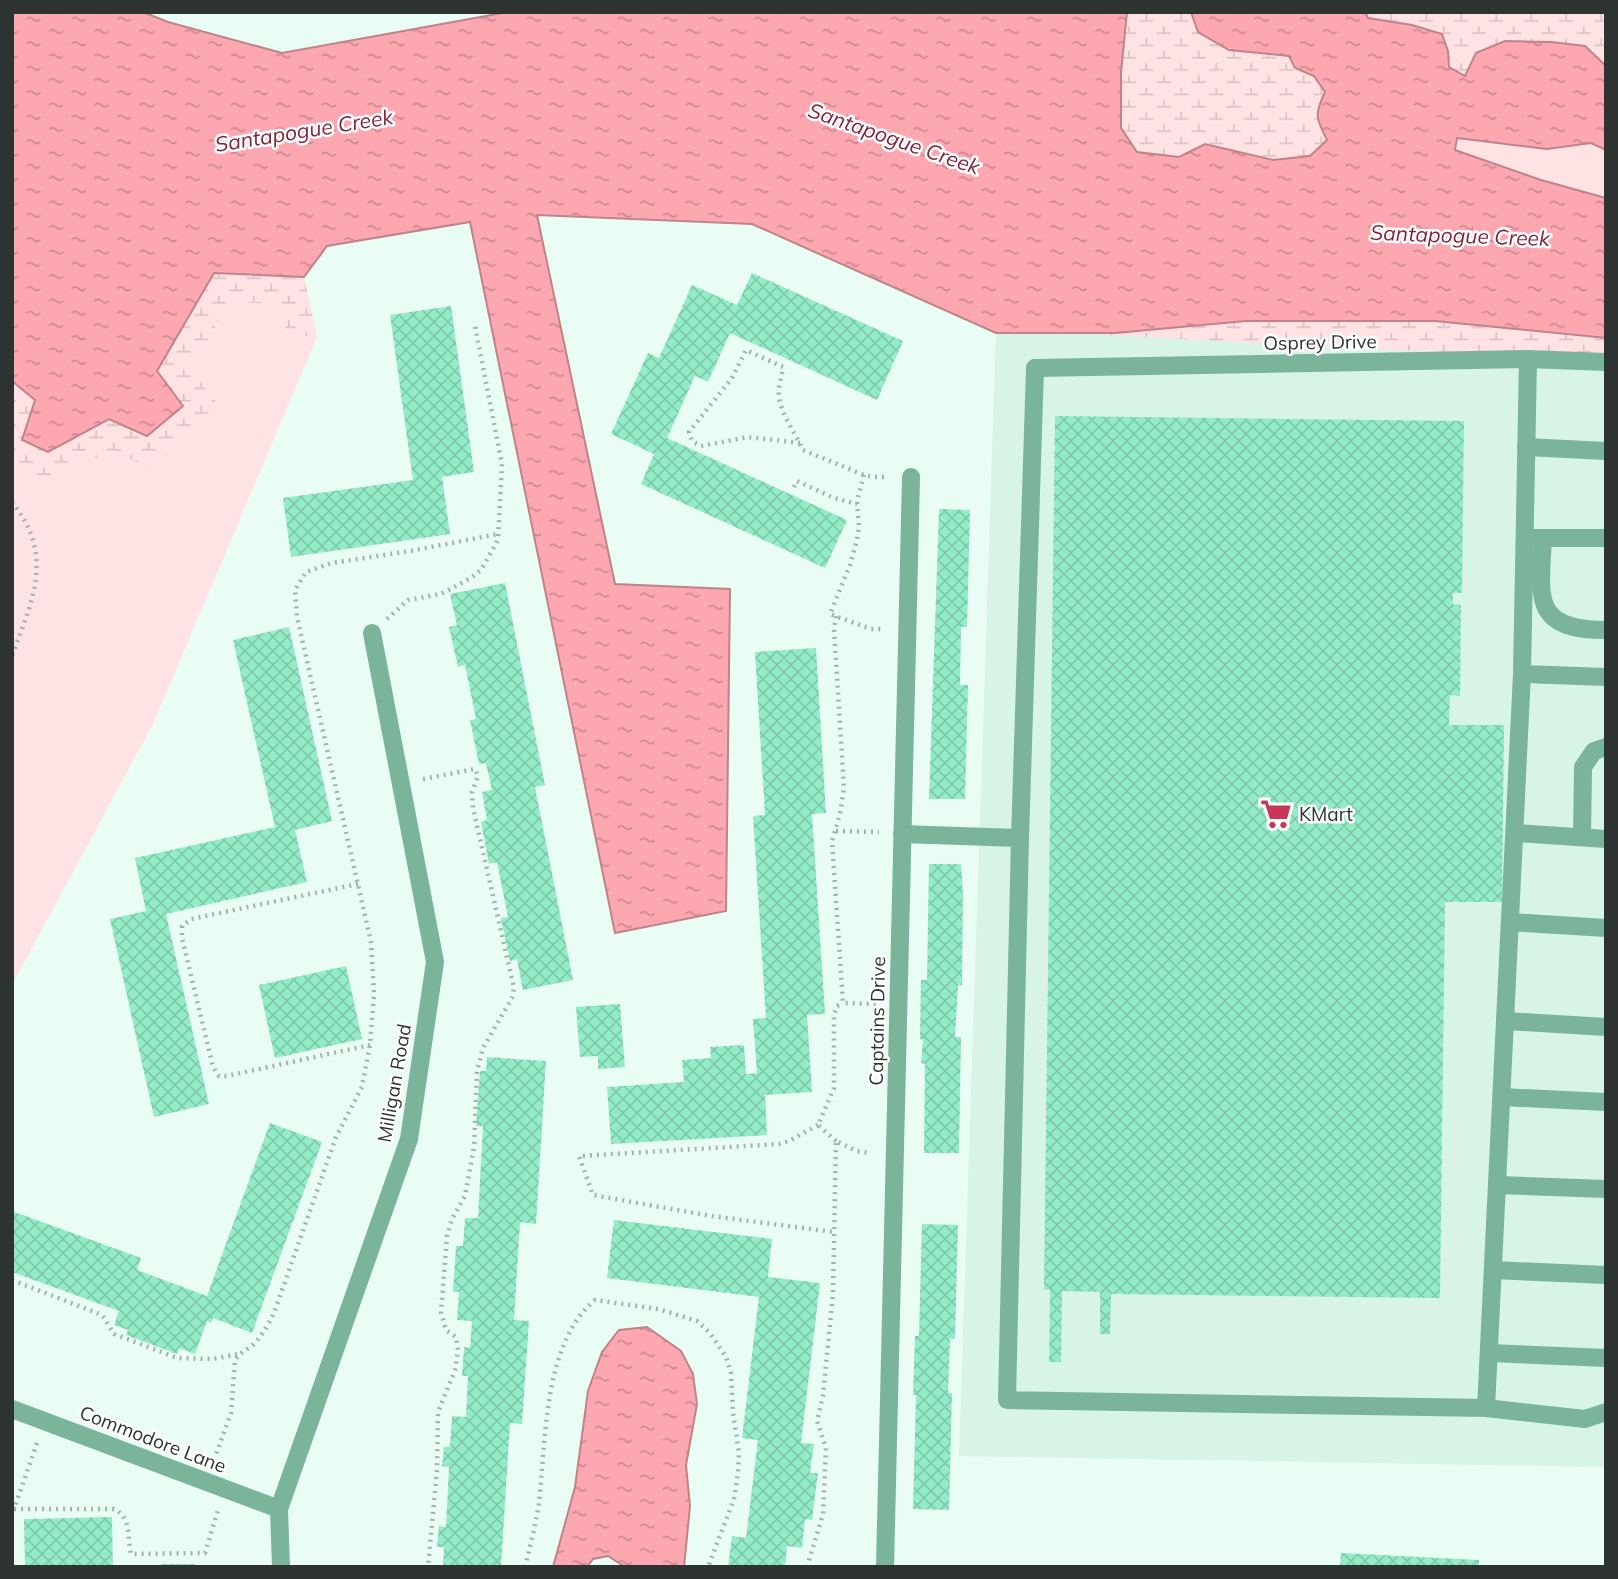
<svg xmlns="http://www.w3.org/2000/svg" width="1618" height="1579" font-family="Mulish,sans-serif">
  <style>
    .built { fill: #d8f4e7 }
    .green { fill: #ffe2e4 }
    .wetland { fill: url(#wetland-marsh) }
    .water { fill: url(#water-ripples); stroke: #be848a; stroke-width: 2 }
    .building { fill: url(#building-cross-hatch) }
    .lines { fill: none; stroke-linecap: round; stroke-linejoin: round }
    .path { stroke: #a3b2ab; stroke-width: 4.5; stroke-dasharray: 2 5; stroke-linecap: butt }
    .service { stroke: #79b49b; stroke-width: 18 }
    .minor { stroke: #79b49b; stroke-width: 18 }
    .labels { text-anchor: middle; stroke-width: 5; stroke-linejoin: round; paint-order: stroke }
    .street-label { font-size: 19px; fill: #2c3330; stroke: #fff }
    .poi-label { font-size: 19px; fill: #2c3330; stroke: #fff; text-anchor: start }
    .water-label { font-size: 21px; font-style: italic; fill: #842339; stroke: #fff }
  </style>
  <defs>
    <pattern id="wetland-marsh" width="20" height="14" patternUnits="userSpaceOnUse" patternTransform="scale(1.75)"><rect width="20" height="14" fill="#ffe2e4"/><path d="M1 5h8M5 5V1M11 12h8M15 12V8" fill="none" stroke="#dbc2c4"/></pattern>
    <pattern id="water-ripples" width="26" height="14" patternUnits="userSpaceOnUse" patternTransform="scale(1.75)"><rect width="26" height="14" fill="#fda7b1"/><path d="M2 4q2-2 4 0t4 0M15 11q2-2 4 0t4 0" fill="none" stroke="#cd8990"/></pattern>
    <pattern id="building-cross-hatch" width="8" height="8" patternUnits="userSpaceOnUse" patternTransform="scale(1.75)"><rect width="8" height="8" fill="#93ecc8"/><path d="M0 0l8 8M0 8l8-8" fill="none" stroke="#7fcbac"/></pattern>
  </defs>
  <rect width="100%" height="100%" fill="#e9fdf4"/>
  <polygon class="built" points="996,333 1115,333 1606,350 1606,1467 959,1456"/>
  <g class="green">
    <polygon points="1456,138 1547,149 1591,143 1606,150 1606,197 1541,180 1455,150"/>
    <polygon points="214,273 304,277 317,337 154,722 12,985 12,381 35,400 22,440 48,452 109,419 157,371"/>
  </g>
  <g class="wetland">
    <polygon points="1127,12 1191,12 1198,32 1229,50 1289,56 1295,68 1314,76 1325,93 1317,108 1327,140 1310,156 1273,160 1205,144 1179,157 1137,153 1121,128 1121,72"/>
    <polygon points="1365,12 1606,12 1606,66 1585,46 1465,76 1449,67 1448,51 1412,25 1368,18"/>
    <polygon points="214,273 304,277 317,337 287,334 281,304 230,302 191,369 222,410 151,469 110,450 50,483 12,466 12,381 35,400 22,440 48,452 109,419 157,371"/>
    <polygon points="1246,321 1435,321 1606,338 1606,355 1386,350 1069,333 1115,333"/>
  </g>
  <g class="water">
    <path d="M 12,12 L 143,12 L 168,22 L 282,53 L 508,12 L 1127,12 L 1121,72 L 1121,128 L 1137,152 L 1179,157 L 1205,144 L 1273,160 L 1310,156 L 1327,140 C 1316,118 1314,115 1325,92 L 1314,76 L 1295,68 L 1289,56 L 1229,50 L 1198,32 L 1191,12 L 1365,12 L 1368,18 L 1412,25 L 1442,34 L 1448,51 L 1449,67 L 1465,76 L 1476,53 L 1505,41 L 1551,42 L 1585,46 L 1606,66 L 1606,150 L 1591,143 L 1547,149 L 1457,138 L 1455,150 L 1541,180 L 1606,198 L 1606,338 L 1435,321 L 1246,321 L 1115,333 L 996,333 L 752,224 L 537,215 L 615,584 L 730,589 L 726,911 L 615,933 L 470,222 L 327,246 L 304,277 L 214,273 L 157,371 L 183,406 L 147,436 L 109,419 L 48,452 L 22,440 L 35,400 L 12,381 Z"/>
    <polygon points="647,1327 681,1351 693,1374 697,1404 686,1465 690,1506 684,1567 625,1567 608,1556 593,1559 587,1567 553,1567 575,1487 588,1391 602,1352 619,1330"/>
  </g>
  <g class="building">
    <polygon points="752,273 903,341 877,400 730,333 708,382 695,376 667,438 847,520 825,568 641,484 654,454 611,434 648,353 659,358 692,285 737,305"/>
    <polygon points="451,306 474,472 442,477 450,534 291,557 283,498 413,480 390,315"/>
    <polygon points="1055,416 1464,421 1462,593 1453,593 1453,604 1461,605 1460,696 1450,695 1449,725 1504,725 1502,902 1445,902 1440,1298 1111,1294 1110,1334 1100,1334 1100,1292 1062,1291 1061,1362 1049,1362 1050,1289 1044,1290"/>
    <polygon points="939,509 970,510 967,627 961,627 960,685 968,685 965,799 929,799"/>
    <polygon points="505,583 545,785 535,787 573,980 523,990 517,959 510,961 501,918 508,917 497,862 489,864 481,822 487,820 482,792 492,790 486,763 479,764 470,720 476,719 465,665 458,667 449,627 457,625 450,594"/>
    <polygon points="289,627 332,821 295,830 307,882 166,914 209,1104 154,1117 110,919 146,911 135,858 275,827 233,640"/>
    <polygon points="816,648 826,813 812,814 825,1014 807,1015 812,1092 765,1095 767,1135 611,1144 607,1087 684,1082 682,1060 711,1058 710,1047 744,1045 746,1074 757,1073 753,1019 766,1018 753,816 765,815 755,652"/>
    <polygon points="929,864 961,864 963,895 962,985 958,985 955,1037 961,1037 959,1153 924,1153 925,1064 921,1063 923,1040 920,1039 921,980 927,980"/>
    <polygon points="346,966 362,1039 275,1058 259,985"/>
    <polygon points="620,1004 625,1067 598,1069 598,1056 580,1057 576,1007"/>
    <polygon points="487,1057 546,1061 536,1224 520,1222 514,1320 529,1321 522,1424 510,1423 501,1567 443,1567 444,1547 437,1547 439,1526 446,1527 449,1467 442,1466 444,1447 450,1447 452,1416 466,1417 468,1376 462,1376 464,1347 470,1348 472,1321 457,1320 459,1292 453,1292 456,1246 463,1246 465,1218 478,1218 483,1126 476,1126 480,1071 486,1071"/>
    <polygon points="270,1123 322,1142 252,1333 213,1318 211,1323 207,1321 195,1354 179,1348 177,1354 126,1335 128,1330 114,1325 119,1311 12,1272 12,1211 141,1258 137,1270 207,1296"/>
    <polygon points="614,1220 772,1239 768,1277 820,1283 801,1443 814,1444 810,1473 818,1473 812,1520 805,1519 802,1548 787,1546 785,1567 728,1567 732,1536 746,1538 758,1440 742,1438 759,1297 607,1278"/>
    <polygon points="922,1224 958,1225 955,1339 950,1339 948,1393 952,1393 949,1510 913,1509 916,1395 913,1395 915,1336 919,1336"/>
    <polygon points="112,1517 113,1567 25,1567 24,1519"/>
    <polygon points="1341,1553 1479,1560 1479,1567 1340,1567"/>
    <rect x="161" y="1564" width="34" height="3"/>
  </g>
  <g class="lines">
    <g class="path">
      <path d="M 800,443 L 748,437 L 701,446 L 692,441 L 689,432 L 732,378 L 746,350 L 783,367 C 782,375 779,383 779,390 C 777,409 795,432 803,450 L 864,475 L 873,477 L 889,477"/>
      <polyline points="864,475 857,501 859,527 857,540 850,565 830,614 871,629 885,629"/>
      <polyline points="794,487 797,481 834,498 857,504"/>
      <path d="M 12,502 C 55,556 33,598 12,656"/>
      <polyline points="836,616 834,629 844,788 840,814 832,841 843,1003 876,1004"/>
      <polyline points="387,619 408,600 441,594 471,578 481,570 498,540 502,464 475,326"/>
      <polyline points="423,779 475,769 478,776 472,792 473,808 514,988 512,998 483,1048 477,1071 474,1147 465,1196 452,1219 447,1236 441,1312 446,1330 456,1337 458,1350 455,1370 438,1412 437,1470 428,1567"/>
      <polyline points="836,831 879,832"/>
      <polyline points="358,884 191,919 182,926 182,938 213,1067 219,1076 227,1076 370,1045"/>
      <polyline points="818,1125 789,1141 779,1144 579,1156 593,1195 711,1216 834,1232"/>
      <polyline points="836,1141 818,1125 834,1088 834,1015 837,1006 843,1003"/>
      <polyline points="12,1280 102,1315 114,1334 177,1358 213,1359 238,1354"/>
      <path d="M 37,1443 L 14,1509 L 114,1509 C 132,1518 127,1537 131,1554 L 205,1553 L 218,1510"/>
      <path d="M 214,1460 L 231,1413 L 235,1360 C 240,1352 247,1350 254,1344 C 263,1334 268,1325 274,1313 L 336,1137 L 362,1087 L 370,1045 L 374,994 L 371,942 L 297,617 L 295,590 L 306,572 L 332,563 L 410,551 L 498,534"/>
      <path d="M 525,1567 C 530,1546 536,1524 539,1503 C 546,1441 543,1343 595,1300 L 658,1309 L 697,1321 L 710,1333 L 726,1357 L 731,1373 L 733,1413 L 739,1453 L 738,1473 L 734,1499 L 708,1567"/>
      <polyline points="807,1567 823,1514 826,1448 817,1421 823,1395 833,1294 836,1141 857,1151 870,1153"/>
    </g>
    <g class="service">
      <polyline points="1528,359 1522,674 1606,677"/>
      <polyline points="1526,447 1606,451"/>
      <polyline points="1532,538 1606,538"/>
      <path d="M 1543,538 C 1540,597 1531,630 1606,630"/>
      <polyline points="1515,833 1606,839"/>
      <polyline points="902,834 1020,838 1007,1400 1486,1408 1522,674"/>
      <polyline points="1582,837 1583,767 1594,751 1606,747"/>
      <polyline points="1020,838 1035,368"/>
      <polyline points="1510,922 1606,928"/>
      <polyline points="1506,1021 1606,1027"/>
      <polyline points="1502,1097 1606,1102"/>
      <polyline points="1498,1185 1606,1189"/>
      <polyline points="1493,1270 1606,1275"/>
      <polyline points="1489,1353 1606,1358"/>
      <polyline points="1486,1408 1585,1419 1606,1412"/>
    </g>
    <g class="minor">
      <polyline points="1035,368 1528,359 1606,362"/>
      <polyline points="12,1409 279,1509"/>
      <polyline points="281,1567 279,1509 409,1139 435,962 372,633"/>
      <polyline points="885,1567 911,477"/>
    </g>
  </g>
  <defs>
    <symbol id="supermarket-bare" viewBox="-9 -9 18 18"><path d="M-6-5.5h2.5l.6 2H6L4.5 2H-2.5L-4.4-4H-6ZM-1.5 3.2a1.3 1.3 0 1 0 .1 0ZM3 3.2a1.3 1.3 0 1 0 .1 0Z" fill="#c73758" stroke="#fff" stroke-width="2.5" paint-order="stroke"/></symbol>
  </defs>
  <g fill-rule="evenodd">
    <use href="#supermarket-bare" x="1254" y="792" width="44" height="44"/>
  </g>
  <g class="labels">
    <g class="street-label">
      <text transform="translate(1320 342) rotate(-1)" y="7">Osprey Drive</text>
      <text transform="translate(877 1021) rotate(-89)" y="7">Captains Drive</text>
      <text transform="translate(394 1083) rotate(-80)" y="7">Milligan Road</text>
      <text transform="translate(153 1439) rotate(21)" y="7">Commodore Lane</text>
    </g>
    <g class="poi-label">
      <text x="1299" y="821">KMart</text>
    </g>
    <g class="water-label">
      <text transform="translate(304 131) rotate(-9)" y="7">Santapogue Creek</text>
      <text transform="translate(894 139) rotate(19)" y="7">Santapogue Creek</text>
      <text transform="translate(1460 236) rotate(2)" y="7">Santapogue Creek</text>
    </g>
  </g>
  <rect width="1618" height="1579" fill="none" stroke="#2c3330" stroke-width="28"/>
</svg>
